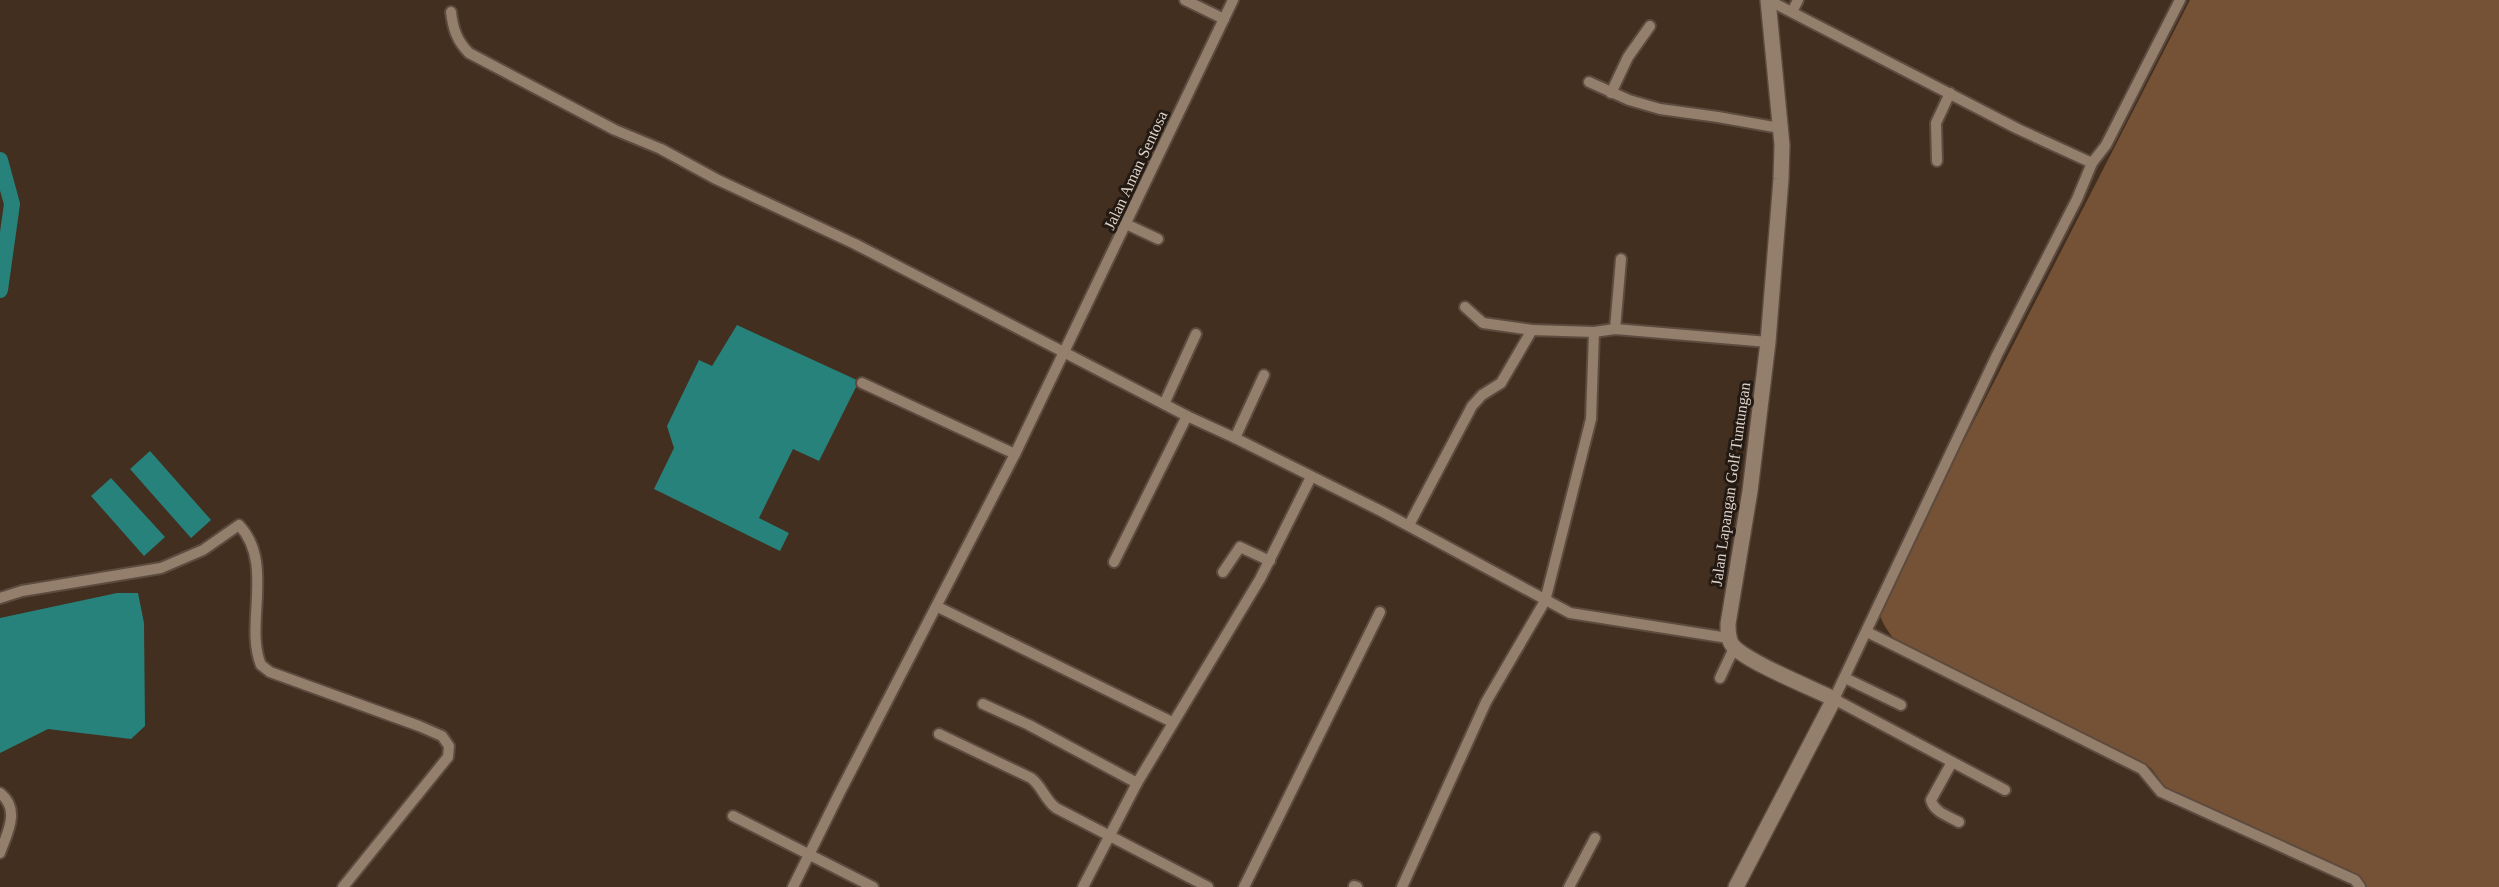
<svg xmlns="http://www.w3.org/2000/svg" width="2499" height="887" font-family="Georgia,serif">
  <style>
    .green { fill: #755236 }
    .water { fill: #27827c }
    .lines { fill: none; stroke-linecap: round; stroke-linejoin: round }
    .river { stroke: #27827c; stroke-width: 16 }
    .street-casing { stroke: #5c4b3e; stroke-width: 14 }
    .secondary-casing { stroke: #5c4b3e; stroke-width: 18 }
    .street { stroke: #947e6c; stroke-width: 10 }
    .secondary { stroke: #947e6c; stroke-width: 15 }
    .labels { text-anchor: middle; stroke-width: 6; stroke-linejoin: round; paint-order: stroke }
    .street-label { font-size: 16px; fill: #dfd2c9; stroke: #231a13 }
  </style>
  <rect width="100%" height="100%" fill="#432f20"/>
  <path class="green" d="M 2190,0 L 2499,0 L 2499,887 L 2365,887 L 2359,877 L 2168,791 L 2151,768 L 1902,648 C 1891,636 1881,624 1878,608 Z"/>
  <g class="water">
    <polygon points="737,325 859,381 819,461 793,449 759,518 789,533 780,551 654,489 674,448 667,426 699,360 712,366"/>
    <polygon points="150,451 211,520 191,538 130,469"/>
    <polygon points="111,478 165,537 144,556 91,496"/>
    <polygon points="117,593 138,593 144,623 145,726 131,739 48,729 0,753 0,618"/>
  </g>
  <g class="lines">
    <polyline class="river" points="0,160 12,204 0,290"/>
    <defs>
      <g id="street">
        <polyline points="1185,0 1224,19"/>
        <polyline points="1770,1 2018,129 2092,163 2106,145 2180,0"/>
        <path d="M 451,12 C 453,29 457,41 469,53 L 615,130 L 661,149 L 716,179 L 855,244 L 1187,416 L 1235,438 L 1383,512 L 1570,613 L 1728,638"/>
        <polyline points="1792,12 1798,0"/>
        <polyline points="1589,82 1629,100 1660,109 1718,117 1780,128"/>
        <polyline points="1611,93 1628,57 1650,26"/>
        <polyline points="1937,161 1936,123 1950,93"/>
        <polyline points="1126,224 1158,239"/>
        <polyline points="1465,307 1483,323 1532,330"/>
        <polyline points="1615,329 1621,259"/>
        <polyline points="862,383 1015,454"/>
        <polyline points="1164,404 1196,334"/>
        <polyline points="1235,438 1264,375"/>
        <polyline points="1409,525 1472,406 1482,395 1501,383 1532,330 1594,332 1615,329 1768,342"/>
        <polyline points="1114,562 1187,416"/>
        <polyline points="1223,572 1240,547 1270,561"/>
        <path d="M 0,598 L 22,591 L 161,568 L 203,550 L 239,525 C 275,563 244,625 261,665 L 270,672 L 419,726 L 442,736 L 449,746 L 448,757 L 343,887"/>
        <polyline points="938,607 1172,722"/>
        <polyline points="1867,632 2142,769 2161,792 2355,880 2360,887"/>
        <polyline points="1720,678 1734,648"/>
        <polyline points="1845,678 1901,705"/>
        <polyline points="983,704 1029,725 1137,783"/>
        <path d="M 939,734 L 1031,778 C 1042,786 1045,800 1056,808 L 1208,887"/>
        <path d="M 1952,762 L 1931,800 C 1934,812 1948,816 1959,822"/>
        <polyline points="2005,790 1834,699 1997,355 2077,199 2092,163"/>
        <path d="M 0,793 C 21,810 7,833 0,853"/>
        <polyline points="733,816 873,887"/>
        <polyline points="1354,886 1357,887"/>
        <polyline points="793,887 839,794 1015,454 1233,0"/>
        <polyline points="1083,887 1137,783 1260,579 1311,477"/>
        <polyline points="1244,887 1380,612"/>
        <polyline points="1402,887 1486,702 1545,601 1591,419 1594,332"/>
        <polyline points="1569,887 1595,838"/>
      </g>
      <path id="secondary" d="M 1736,887 L 1834,699 C 1812,688 1747,662 1733,646 C 1728,640 1728,632 1728,624 L 1750,491 L 1768,342 L 1781,179 L 1782,145 L 1768,0"/>
    </defs>
    <use href="#street" class="street-casing"/>
    <use href="#secondary" class="secondary-casing"/>
    <use href="#street" class="street"/>
    <use href="#secondary" class="secondary"/>
  </g>
  <g class="labels">
    <g class="street-label">
      <text transform="translate(1135 170) rotate(-65)" y="6">Jalan Aman Sentosa</text>
      <text transform="translate(1730 484) rotate(-82)" y="6">Jalan Lapangan Golf Tuntungan</text>
    </g>
  </g>
</svg>
